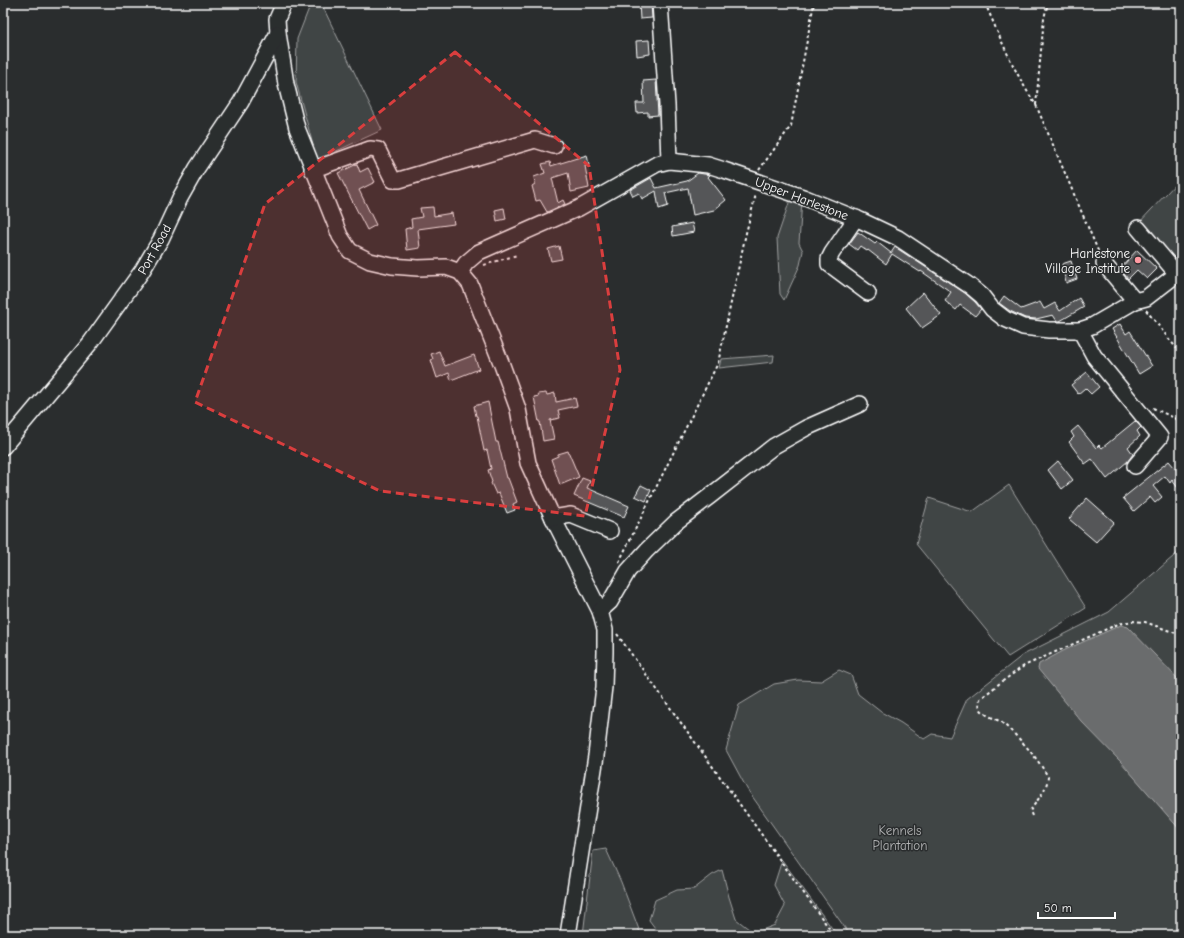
<svg xmlns="http://www.w3.org/2000/svg" width="1184" height="938" font-family="'Comic Neue',sans-serif">
  <style>
    .green { fill: #414445; stroke: #a0a2a2 }
    .water { fill: #6a6c6d; stroke: #a6a7a7 }
    .building { fill: #555758; stroke: #fff }
    .lines { fill: none; stroke-linecap: round; stroke-linejoin: round }
    .minor-casing { stroke: #fff; stroke-width: 18 }
    .path { stroke: #fff; stroke-width: 2; stroke-dasharray: 3 3; stroke-linecap: butt }
    .minor { stroke: #2a2d2e; stroke-width: 15 }
    .marked { fill: #da3e3e; fill-opacity: 0.2; stroke: #da3e3e; stroke-width: 3; stroke-dasharray: 8 5; stroke-linejoin: round }
    .poi-dot { fill: #ff9aa2; stroke: #2a2d2e; stroke-width: 1.5 }
    .labels { text-anchor: middle; stroke-width: 3; stroke-linejoin: round; paint-order: stroke }
    .street-label { font-size: 13px; fill: #fff; stroke: #2a2d2e }
    .poi-label { font-size: 13px; fill: #fff; stroke: #2a2d2e; text-anchor: end }
    .park-label { font-size: 13px; fill: #b3b4b5; stroke: #2a2d2e }
  </style>
  <rect width="100%" height="100%" fill="#2a2d2e"/>
  <filter id="ink" filterUnits="userSpaceOnUse"><feTurbulence type="fractalNoise" baseFrequency=".025" numOctaves="2"/><feDisplacementMap in="SourceGraphic" scale="8" xChannelSelector="R" yChannelSelector="G"/><feConvolveMatrix kernelMatrix="1 2 1 2 8 2 1 2 1" color-interpolation-filters="sRGB"/></filter>
  <g filter="url(#ink)">
    <g class="green">
      <polygon points="311,3 321,3 382,130 317,160 296,82 297,39"/>
      <polygon points="1181,178 1181,283 1137,225"/>
      <polygon points="791,197 802,200 799,243 803,251 800,265 784,300 780,294 777,238"/>
      <polygon points="774,355 773,362 719,368 721,359"/>
      <polygon points="1009,485 1086,608 1008,657 916,544 929,498 972,512"/>
      <polygon points="1181,550 1181,935 850,935 747,789 726,750 739,705 774,684 798,680 821,681 839,670 851,675 858,694 881,712 901,723 924,739 932,734 950,737 967,699 1023,655 1109,612"/>
      <polygon points="606,849 621,882 641,935 583,935 593,851"/>
      <polygon points="782,860 837,935 646,935 658,932 649,920 655,900 677,890 694,889 712,875 722,870 729,897 736,919 754,933 775,925 785,906 774,885"/>
    </g>
    <polygon class="water" points="1121,625 1128,627 1181,682 1181,831 1121,762 1081,721 1038,669 1039,664 1065,650"/>
    <g class="building">
      <polygon points="639,3 651,3 652,18 640,19"/>
      <polygon points="649,40 650,54 637,56 636,41"/>
      <polygon points="656,80 658,115 648,116 648,112 637,113 636,103 644,103 643,81"/>
      <polygon points="587,155 589,165 585,166 589,188 571,192 568,173 552,178 558,203 563,200 565,204 547,212 540,200 536,201 532,186 535,184 534,177 545,173 542,164 550,162 551,166"/>
      <polygon points="357,164 360,172 368,168 375,182 359,190 376,225 367,230 338,173"/>
      <polygon points="698,173 710,175 708,177 726,200 714,210 693,215 688,188 665,193 668,206 659,209 656,191 642,199 639,193 633,196 630,190 651,178 656,188 687,181"/>
      <polygon points="433,207 434,216 452,213 454,224 418,229 420,248 407,250 405,229 412,227 411,219 422,217 420,208"/>
      <polygon points="504,208 506,219 497,221 495,210"/>
      <polygon points="692,223 694,232 673,236 672,227"/>
      <polygon points="858,232 875,244 877,242 891,253 895,247 965,293 975,302 981,309 975,316 960,305 956,310 945,301 951,292 921,271 920,272 892,254 886,264 868,250 867,251 860,246 857,250 849,244"/>
      <polygon points="559,246 562,259 551,261 548,249"/>
      <polygon points="1137,250 1157,269 1147,279 1137,270 1128,279 1120,269"/>
      <polygon points="1071,261 1077,279 1066,283 1062,264"/>
      <polygon points="923,292 941,315 922,328 906,308"/>
      <polygon points="1004,296 1021,309 1040,302 1044,309 1055,303 1060,311 1079,298 1084,307 1060,321 1057,321 1053,315 1036,319 1025,318 1010,311 999,303"/>
      <polygon points="1120,324 1126,334 1130,331 1152,366 1139,374 1112,329"/>
      <polygon points="439,351 445,366 474,355 479,369 451,380 449,373 437,378 431,360 433,359 431,354"/>
      <polygon points="1087,372 1099,387 1091,394 1085,388 1078,394 1071,385"/>
      <polygon points="546,393 547,395 555,393 556,402 575,398 577,406 558,410 560,418 550,420 554,439 543,441 540,422 539,422 534,397 539,396 538,394"/>
      <polygon points="488,402 496,442 498,442 507,478 508,478 517,502 513,504 515,510 507,513 499,493 496,494 491,483 492,482 488,470 491,469 487,450 484,451 477,416 476,416 474,406"/>
      <polygon points="1135,421 1141,427 1137,431 1140,436 1128,447 1133,454 1128,461 1107,479 1092,459 1085,464 1069,442 1074,437 1071,432 1078,426 1096,448 1099,445 1102,448"/>
      <polygon points="568,451 579,477 560,485 551,459 558,456 558,454"/>
      <polygon points="1058,461 1073,480 1062,489 1048,470"/>
      <polygon points="1169,461 1181,475 1181,492 1172,480 1170,483 1165,476 1153,486 1162,497 1155,503 1150,497 1134,511 1123,498"/>
      <polygon points="582,478 590,481 587,488 629,506 624,517 574,496"/>
      <polygon points="641,485 651,490 646,501 635,496"/>
      <polygon points="1087,498 1114,522 1096,542 1069,519"/>
    </g>
    <g class="lines">
      <defs>
        <g id="minor">
          <polyline points="284,3 277,19 278,33 286,84 297,128 340,236 350,251 370,261 392,266 418,268 446,267 460,272 470,284 502,365 518,409 528,463 553,518 600,611 605,630 605,652 604,687 596,756 568,935"/>
          <polyline points="660,3 667,105 669,161"/>
          <polyline points="312,170 370,149 378,150 393,180 399,180 535,140 554,146"/>
          <polyline points="856,218 832,253 829,259 829,264 868,293"/>
          <polyline points="1138,228 1177,274"/>
          <polyline points="1104,264 1135,301"/>
          <polyline points="460,272 466,263 479,252 579,208 657,164 669,161 679,162 708,165 724,170 803,197 860,220 898,238 970,286 982,296 992,309 1005,319 1023,327 1049,330 1080,330 1092,326 1135,301 1146,298 1181,271"/>
          <polyline points="1080,330 1094,356 1160,437 1135,466"/>
          <polyline points="3,447 91,342 142,271 161,239 180,198 197,168 241,102 278,33"/>
          <polyline points="553,518 571,515 610,531"/>
          <polyline points="600,611 610,602 628,571 647,550 676,522 710,496 774,446 806,428 860,404"/>
        </g>
      </defs>
      <use href="#minor" class="minor-casing"/>
      <g class="path">
        <path d="M 985,3 C 1000,38 1015,74 1036,105 L 1099,253"/>
        <polyline points="1036,105 1044,18 1048,3"/>
        <polyline points="759,170 791,126 814,3"/>
        <polyline points="484,265 517,255"/>
        <polyline points="1146,310 1181,354"/>
        <polyline points="1153,408 1181,421"/>
        <polyline points="619,562 718,363 746,233 756,194"/>
        <polyline points="617,634 834,935"/>
        <path d="M 1032,816 L 1030,811 C 1037,800 1047,790 1048,777 C 1037,757 1019,737 1001,722 C 995,718 984,716 980,708 C 979,705 979,702 980,699 L 1000,683 L 1024,666 L 1118,624 L 1133,621 L 1145,622 L 1181,635"/>
      </g>
      <use href="#minor" class="minor"/>
    </g>
  </g>
  <path class="marked" d="M 455,52 L 589,166 L 620,370 L 585,516 L 380,491 L 195,402 L 265,204 Z"/>
  <circle class="poi-dot" cx="1138" cy="260" r="4"/>
  <g class="labels">
    <g class="street-label">
      <text transform="translate(802 198) rotate(21)" y="5">Upper Harlestone</text>
      <text transform="translate(154 249) rotate(-61)" y="5">Port Road</text>
    </g>
    <g class="poi-label">
      <text x="1130" y="258">Harlestone<tspan x="1130" dy="15">Village Institute</tspan></text>
    </g>
    <g class="park-label">
      <text x="900" y="835">Kennels<tspan x="900" dy="15">Plantation</tspan></text>
    </g>
  </g>
  <rect width="1184" height="938" fill="none" stroke="#2a2d2e" stroke-width="16"/>
  <rect x="8" y="8" width="1168" height="922" fill="none" stroke="#fff" stroke-width="1.5" filter="url(#ink)"/>
  <path d="M1038 912v6h77v-6" fill="none" stroke="#ffffff" stroke-width="2"/>
  <text x="1044" y="912" font-size="12" fill="#ffffff" stroke="#2a2d2e" stroke-width="3" paint-order="stroke">50 m</text>
</svg>
